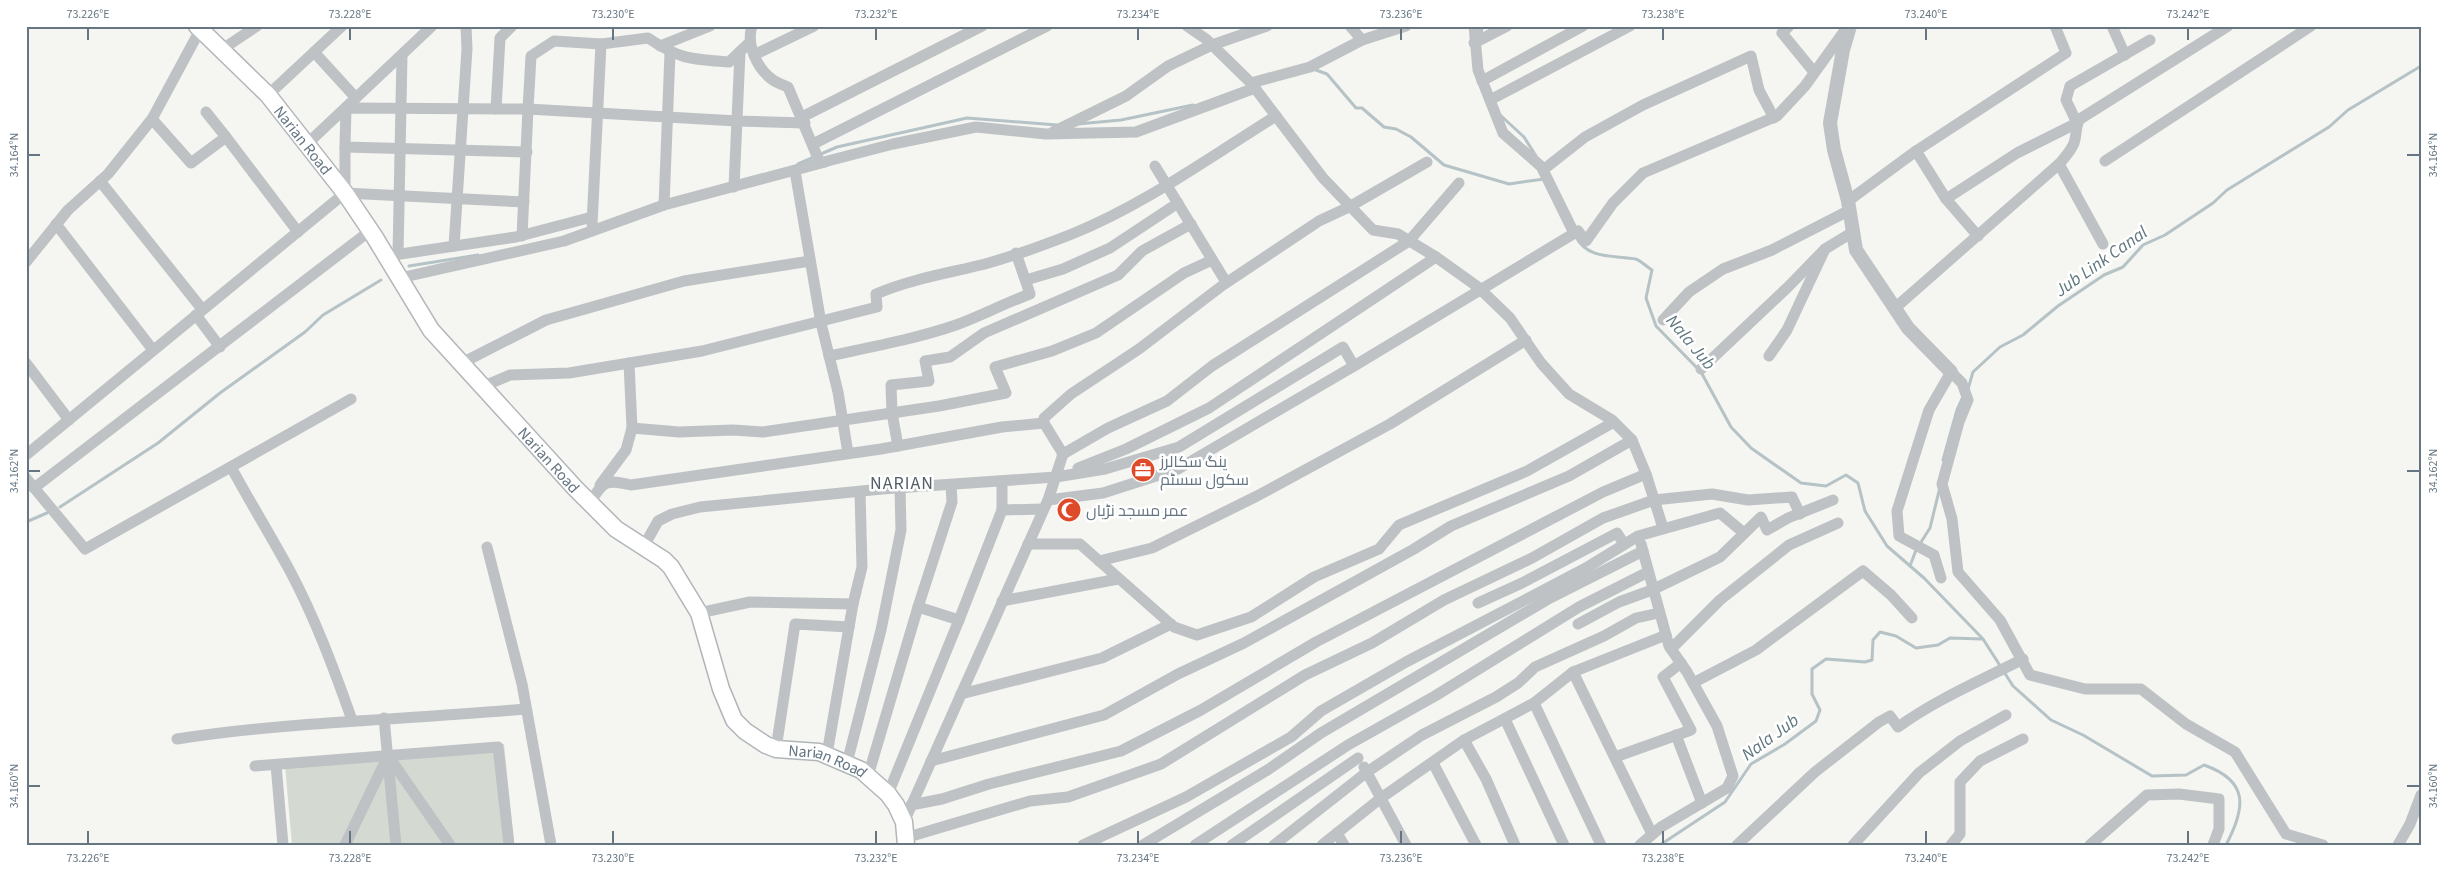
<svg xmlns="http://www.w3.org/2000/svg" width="2447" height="871" font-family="'Source Sans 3',Cairo,sans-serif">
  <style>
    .pitch { fill: #d4dad1 }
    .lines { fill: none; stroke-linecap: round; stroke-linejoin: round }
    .stream { stroke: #b5c2c6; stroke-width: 3 }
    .secondary-casing { stroke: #b0b6ba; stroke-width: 19 }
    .minor { stroke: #bec2c5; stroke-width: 11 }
    .tertiary { stroke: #bec2c5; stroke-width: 14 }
    .secondary { stroke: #fff; stroke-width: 16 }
    .ticks { fill: none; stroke: #657682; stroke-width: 2 }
    .labels { text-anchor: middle; stroke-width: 5; stroke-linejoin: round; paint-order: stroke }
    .street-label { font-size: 16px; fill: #657682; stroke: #fff }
    .poi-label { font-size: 16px; fill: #657682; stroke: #fff; text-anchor: start }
    .water-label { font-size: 18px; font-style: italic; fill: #60787f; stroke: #fff }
    .neighbourhood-label { font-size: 18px; letter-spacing: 1px; fill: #525f67; stroke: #fff }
    .neatline { fill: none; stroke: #657682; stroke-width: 2 }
    .ticks-label { font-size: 12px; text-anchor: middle; fill: #657682 }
  </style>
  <rect width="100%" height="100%" fill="#f5f5f1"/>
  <polygon class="pitch" points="504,744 514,842 482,845 292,845 285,765"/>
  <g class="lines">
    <g class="stream">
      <polyline points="1481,36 1482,26"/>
      <polyline points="1313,69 1327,74 1356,108 1362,108 1384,127 1396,129 1411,137 1444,165 1509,184 1544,179"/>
      <polyline points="1499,114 1524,137 1536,156"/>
      <polyline points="1078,124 1121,120 1193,105"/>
      <polyline points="798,164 837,147 967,118 1057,125"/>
      <path d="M 1576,237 C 1588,260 1615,255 1636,259 C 1641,261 1647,267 1652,270 L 1646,298 L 1656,326 L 1701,372 L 1731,427 L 1751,448 L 1801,483 L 1826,486 L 1846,475 L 1858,483 L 1865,511 L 1887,546 L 1924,578 L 1983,639 L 2013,686 L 2051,720 L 2083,735 L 2152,776 L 2186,775 L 2204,765 C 2249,781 2246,807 2226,845"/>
      <polyline points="409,266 478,255"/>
      <polyline points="1968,389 1973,372 2000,347 2023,335 2058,306 2104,275 2123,267 2143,245 2165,235 2213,203 2227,190 2329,127 2348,110 2421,66"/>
      <polyline points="1943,460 1957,410 1963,397"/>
      <polyline points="60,507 158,443 220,393 305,332 323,315 381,280"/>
      <polyline points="26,522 47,513"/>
      <polyline points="1910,566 1916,550 1930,528 1939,491"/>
      <polyline points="1660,845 1725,802 1751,764 1785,744 1816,721 1820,710 1812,694 1812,669 1826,659 1865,662 1872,660 1873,640 1880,632 1896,636 1916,648 1938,645 1950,638 1982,639"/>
    </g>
    <defs>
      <g id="secondary">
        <path id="s1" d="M 197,26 L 268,95 L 345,193 L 374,236 L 431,330 L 575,488 L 616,529 L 664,560 L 671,567 L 699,613 L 721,689 L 734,720 L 745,731 L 766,745 L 776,749 L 819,752 L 861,770 L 888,794 L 896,805 L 904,822 L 906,845"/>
      </g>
    </defs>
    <use href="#secondary" class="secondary-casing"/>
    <g class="minor">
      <path d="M 752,26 C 746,44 757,69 773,80 C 777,83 783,85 788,87 L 820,163 L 893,144 L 976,127 L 1046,134 L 1136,132 L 1255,88"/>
      <polyline points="1187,26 1206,39 1251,83 1323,178 1373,230 1398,234 1436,257 1478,287 1510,318 1541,363 1569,394 1612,420 1632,440 1646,474 1663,528"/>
      <polyline points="1350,26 1362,40 1406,26"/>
      <polyline points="1474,26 1478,70 1503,133 1544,169"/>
      <polyline points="1789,26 1782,33 1814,72"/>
      <polyline points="2112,26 2125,55"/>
      <polyline points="1474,43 1507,26"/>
      <polyline points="660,46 710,26"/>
      <polyline points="221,50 257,26"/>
      <polyline points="314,52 356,98"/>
      <polyline points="754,55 814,26"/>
      <polyline points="1482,81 1583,26"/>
      <polyline points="1251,83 1310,67 1362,40"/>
      <polyline points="268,95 342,26"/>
      <polyline points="1490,100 1630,26"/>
      <polyline points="496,109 500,38 512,26"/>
      <polyline points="206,112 226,137"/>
      <polyline points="802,117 982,26"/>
      <polyline points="152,119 191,163 226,137 298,232"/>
      <polyline points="1053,132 1126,96 1168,66 1212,45 1267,26"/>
      <polyline points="307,144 432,26"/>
      <polyline points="813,144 1047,26"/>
      <polyline points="345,147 345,193"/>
      <polyline points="1916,151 2066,53 2055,26"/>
      <path d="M 527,152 L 345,147 L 346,108 L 528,109 L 531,56 L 554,41 L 601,44 L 648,38 C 681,60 691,59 729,62 L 749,43"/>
      <polyline points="2105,161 2311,26"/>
      <polyline points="2059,164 2103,244"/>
      <polyline points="1155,166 1226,282"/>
      <polyline points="795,171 821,323 838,392 848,453"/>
      <polyline points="100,181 202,309"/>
      <polyline points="734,187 740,52"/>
      <polyline points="1946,199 2017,153 2077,123 2066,100 2070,86 2150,40"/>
      <polyline points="1848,201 1916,151 1946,199 1978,236"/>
      <polyline points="664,205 670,53"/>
      <polyline points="56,224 153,350"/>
      <polyline points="592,224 601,44"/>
      <polyline points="1574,233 1543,170 1585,137 1643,105 1751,56 1759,90 1774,118"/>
      <polyline points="522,236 528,109 737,121 805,123"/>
      <polyline points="454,246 467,49 466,26"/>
      <polyline points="398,254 402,55"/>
      <polyline points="387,256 516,237 592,217"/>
      <polyline points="26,262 68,210 108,174 152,119 200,30"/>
      <polyline points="400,278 564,241 664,205 825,162"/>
      <polyline points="1026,280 1063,269 1110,248 1178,203"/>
      <path d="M 1895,308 L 2059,164 C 2065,157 2071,151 2074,143 C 2077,135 2075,126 2080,119 L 2228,26"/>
      <polyline points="196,315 220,347"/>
      <polyline points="1663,320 1689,292 1723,269 1772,250 1850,210"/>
      <path d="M 829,356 C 871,347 915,339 956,325 C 981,316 1005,303 1030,294 L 1016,253"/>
      <polyline points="1769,356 1787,330 1825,249 1853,232"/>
      <polyline points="26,363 69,420"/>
      <polyline points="462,363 546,320 684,281 810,261"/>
      <polyline points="1354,366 1578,231 1586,241 1613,203 1643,173 1777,116 1805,86 1848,26"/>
      <polyline points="1701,369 1788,287 1825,249"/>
      <path d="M 484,386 L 510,375 L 569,373 L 702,351 L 877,307 L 876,294 C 911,279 949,273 985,264 C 1014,256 1044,245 1072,234 C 1144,205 1210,157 1276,116"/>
      <polyline points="632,428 679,432 733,430 763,432 939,406 1006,393 995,367 1052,351 1096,333 1184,273 1212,260"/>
      <polyline points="898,446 892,413 891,385 929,381 925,361 950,357 984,333 1118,275 1142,251 1191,224"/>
      <polyline points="1063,454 1108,428 1167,401 1212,366 1409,241 1459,183"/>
      <polyline points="26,455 345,193 524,202"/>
      <path d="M 231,467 C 250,502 271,536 290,571 C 315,618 334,669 352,720"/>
      <polyline points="1078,468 1126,449 1209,408 1436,257"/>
      <polyline points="26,478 85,549 351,399"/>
      <polyline points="1002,482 1002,510"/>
      <polyline points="600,485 626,450 632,428 629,363"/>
      <polyline points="34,488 371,230"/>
      <path d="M 590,503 C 603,481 606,479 631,485 L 881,449 L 1002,427 L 1044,423"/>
      <polyline points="1028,544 1080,544 1174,627 1197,635 1251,617 1314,577 1379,549 1399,525 1527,471 1614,422"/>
      <polyline points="644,546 658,521 672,514 700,507 882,489 1056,477 1105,469 1179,447 1343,347 1354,366 1178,469 1103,493 1048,500"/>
      <polyline points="487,547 522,684 551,845"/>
      <polyline points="1099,561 1152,548 1257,496 1390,424 1526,340"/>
      <polyline points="1941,578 1934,555 1899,536 1897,511 1929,410 1951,372 1962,383 1968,400 1959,422 1942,484 1952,519 1958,572 2000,620 2030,675 2085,689 2141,689 2186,724 2235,752 2286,834 2323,845"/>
      <polyline points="1002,601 1118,579"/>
      <polyline points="1478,603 1522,583 1617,533 1624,544"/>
      <polyline points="853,604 862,567 860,492"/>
      <polyline points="918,607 952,502 951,485"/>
      <polyline points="699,613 750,602 853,604 849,627"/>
      <polyline points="959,620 1002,510 1043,509"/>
      <polyline points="1578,624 1619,602 1652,590 1720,557 1761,517 1767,530 1788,518 1833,500"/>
      <polyline points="1671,649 1720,600 1789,545 1838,523"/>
      <polyline points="1573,672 1652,834"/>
      <polyline points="1693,683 1756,650 1863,571 1891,595 1912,618"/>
      <polyline points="961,694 1102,658 1171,624"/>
      <polyline points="1534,703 1601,845"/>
      <polyline points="384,718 396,845"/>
      <polyline points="1505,719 1564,845"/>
      <polyline points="1676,735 1702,803"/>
      <path d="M 177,739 C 292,721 409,720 525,709"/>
      <polyline points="1464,740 1486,779 1515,845"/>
      <polyline points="776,749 795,624 849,627 827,754"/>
      <polyline points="389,757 450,845"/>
      <polyline points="1615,757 1691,730 1663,677 1681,663"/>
      <polyline points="931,761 1104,715 1178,674 1244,643 1414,549 1451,526 1569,476 1632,440"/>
      <polyline points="847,763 881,630 901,530 900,488"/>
      <polyline points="1433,763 1476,845"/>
      <polyline points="276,765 283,845"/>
      <polyline points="255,766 498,747 509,845"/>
      <polyline points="1364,767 1406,845"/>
      <polyline points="868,776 918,607 959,620 888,794"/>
      <polyline points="911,805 942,799 989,784 1121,751 1201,710 1316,642 1603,492 1646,474"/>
      <polyline points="904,822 1048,500 1063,454 1044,423 1044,418 1071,394 1139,349 1223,285 1319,221 1349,207 1427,162"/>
      <polyline points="1337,833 1344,845"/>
      <polyline points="905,838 1030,801 1068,797 1161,764 1305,675 1372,643 1444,600 1532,558 1603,518 1654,500 1712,494 1748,500 1792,497 1800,514"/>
      <polyline points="345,845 387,758"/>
      <polyline points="1083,845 1186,797 1291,737 1321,711 1406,662 1586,568 1638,536 1720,513 1744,533"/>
      <polyline points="1143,845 1269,769 1321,733 1550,598 1643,551"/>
      <polyline points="1195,845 1348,745 1435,696 1579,607 1648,572"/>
      <polyline points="1232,845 1358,758"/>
      <polyline points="1274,845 1367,772 1422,735 1496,697 1518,683 1535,667 1604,636 1636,618 1659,613"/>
      <polyline points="1322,845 1381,798 1464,740 1534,703 1573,672 1666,635"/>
      <polyline points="1640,845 1661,827 1727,788 1733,776 1717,726 1687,672 1669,646 1641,544"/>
      <path d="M 1737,845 L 1815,772 L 1879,722 L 1890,716 L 1898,727 C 1937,699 1980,681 2023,659"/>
      <polyline points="1853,845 1919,773 1960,741 2006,715"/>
      <polyline points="1951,845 1960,834 1960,782 1980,761 2023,739"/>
      <polyline points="2090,845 2147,795 2179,794 2219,799 2219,829 2213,845"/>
      <polyline points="2398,845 2410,824 2421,795"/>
    </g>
    <polyline class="tertiary" points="1850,26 1843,50 1830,123 1834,150 1848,201 1856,250 1908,328 1951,372"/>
    <use href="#secondary" class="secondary"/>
  </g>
  <path class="ticks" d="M 88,28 L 88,40M 350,28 L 350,40M 613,28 L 613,40M 876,28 L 876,40M 1138,28 L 1138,40M 1401,28 L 1401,40M 1663,28 L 1663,40M 1926,28 L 1926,40M 2188,28 L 2188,40M 28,155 L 40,155M 2407,155 L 2420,155M 28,471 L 40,471M 2407,471 L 2420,471M 28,786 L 40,786M 2407,786 L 2420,786M 88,831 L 88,844M 350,831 L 350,844M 613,831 L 613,844M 876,831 L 876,844M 1138,831 L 1138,844M 1401,831 L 1401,844M 1663,831 L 1663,844M 1926,831 L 1926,844M 2188,831 L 2188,844"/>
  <defs>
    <symbol id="office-disc" viewBox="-11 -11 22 22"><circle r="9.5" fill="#df4a28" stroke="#fff"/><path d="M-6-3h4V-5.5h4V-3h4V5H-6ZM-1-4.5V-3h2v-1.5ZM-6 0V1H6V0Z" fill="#fff"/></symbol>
    <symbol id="mosque-disc" viewBox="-11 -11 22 22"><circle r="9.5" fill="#df4a28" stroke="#fff"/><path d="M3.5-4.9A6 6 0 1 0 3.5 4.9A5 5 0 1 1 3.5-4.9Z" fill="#fff"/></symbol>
  </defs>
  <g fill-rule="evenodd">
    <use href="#office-disc" x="1129" y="456" width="28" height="28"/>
    <use href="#mosque-disc" x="1055" y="496" width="28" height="28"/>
  </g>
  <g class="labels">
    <g class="street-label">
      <text dy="6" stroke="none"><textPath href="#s1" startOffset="156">Narian Road</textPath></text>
      <text dy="6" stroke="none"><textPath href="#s1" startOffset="561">Narian Road</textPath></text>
      <text dy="6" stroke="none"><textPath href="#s1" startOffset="996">Narian Road</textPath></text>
    </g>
    <g class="poi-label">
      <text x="1160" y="467">ینگ سکالرز<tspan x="1160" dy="18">سکول سسٹم</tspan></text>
      <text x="1086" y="516">عمر مسجد نڑیاں</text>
    </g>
    <g class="water-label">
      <text transform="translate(2101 261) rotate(-35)" y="6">Jub Link Canal</text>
      <text transform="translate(1691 342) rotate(50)" y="6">Nala Jub</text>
      <text transform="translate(1770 737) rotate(-36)" y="6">Nala Jub</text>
    </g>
    <g class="neighbourhood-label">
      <text x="902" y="489">NARIAN</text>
    </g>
  </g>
  <rect width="2447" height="871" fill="none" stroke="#ffffff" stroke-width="55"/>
  <rect x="28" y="28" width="2392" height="816" class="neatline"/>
  <g class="ticks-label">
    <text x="88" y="18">73.226°E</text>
    <text x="350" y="18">73.228°E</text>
    <text x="613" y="18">73.230°E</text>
    <text x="876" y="18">73.232°E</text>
    <text x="1138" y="18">73.234°E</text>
    <text x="1401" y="18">73.236°E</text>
    <text x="1663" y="18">73.238°E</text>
    <text x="1926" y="18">73.240°E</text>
    <text x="2188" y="18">73.242°E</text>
    <text transform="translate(14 155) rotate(-90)" y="4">34.164°N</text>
    <text transform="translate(2433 155) rotate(-90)" y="4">34.164°N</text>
    <text transform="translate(14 471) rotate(-90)" y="4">34.162°N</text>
    <text transform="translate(2433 471) rotate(-90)" y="4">34.162°N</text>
    <text transform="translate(14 786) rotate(-90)" y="4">34.160°N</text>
    <text transform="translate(2433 786) rotate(-90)" y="4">34.160°N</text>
    <text x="88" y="862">73.226°E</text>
    <text x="350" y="862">73.228°E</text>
    <text x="613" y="862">73.230°E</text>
    <text x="876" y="862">73.232°E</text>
    <text x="1138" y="862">73.234°E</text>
    <text x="1401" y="862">73.236°E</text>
    <text x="1663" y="862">73.238°E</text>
    <text x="1926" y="862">73.240°E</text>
    <text x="2188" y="862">73.242°E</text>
  </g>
</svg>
